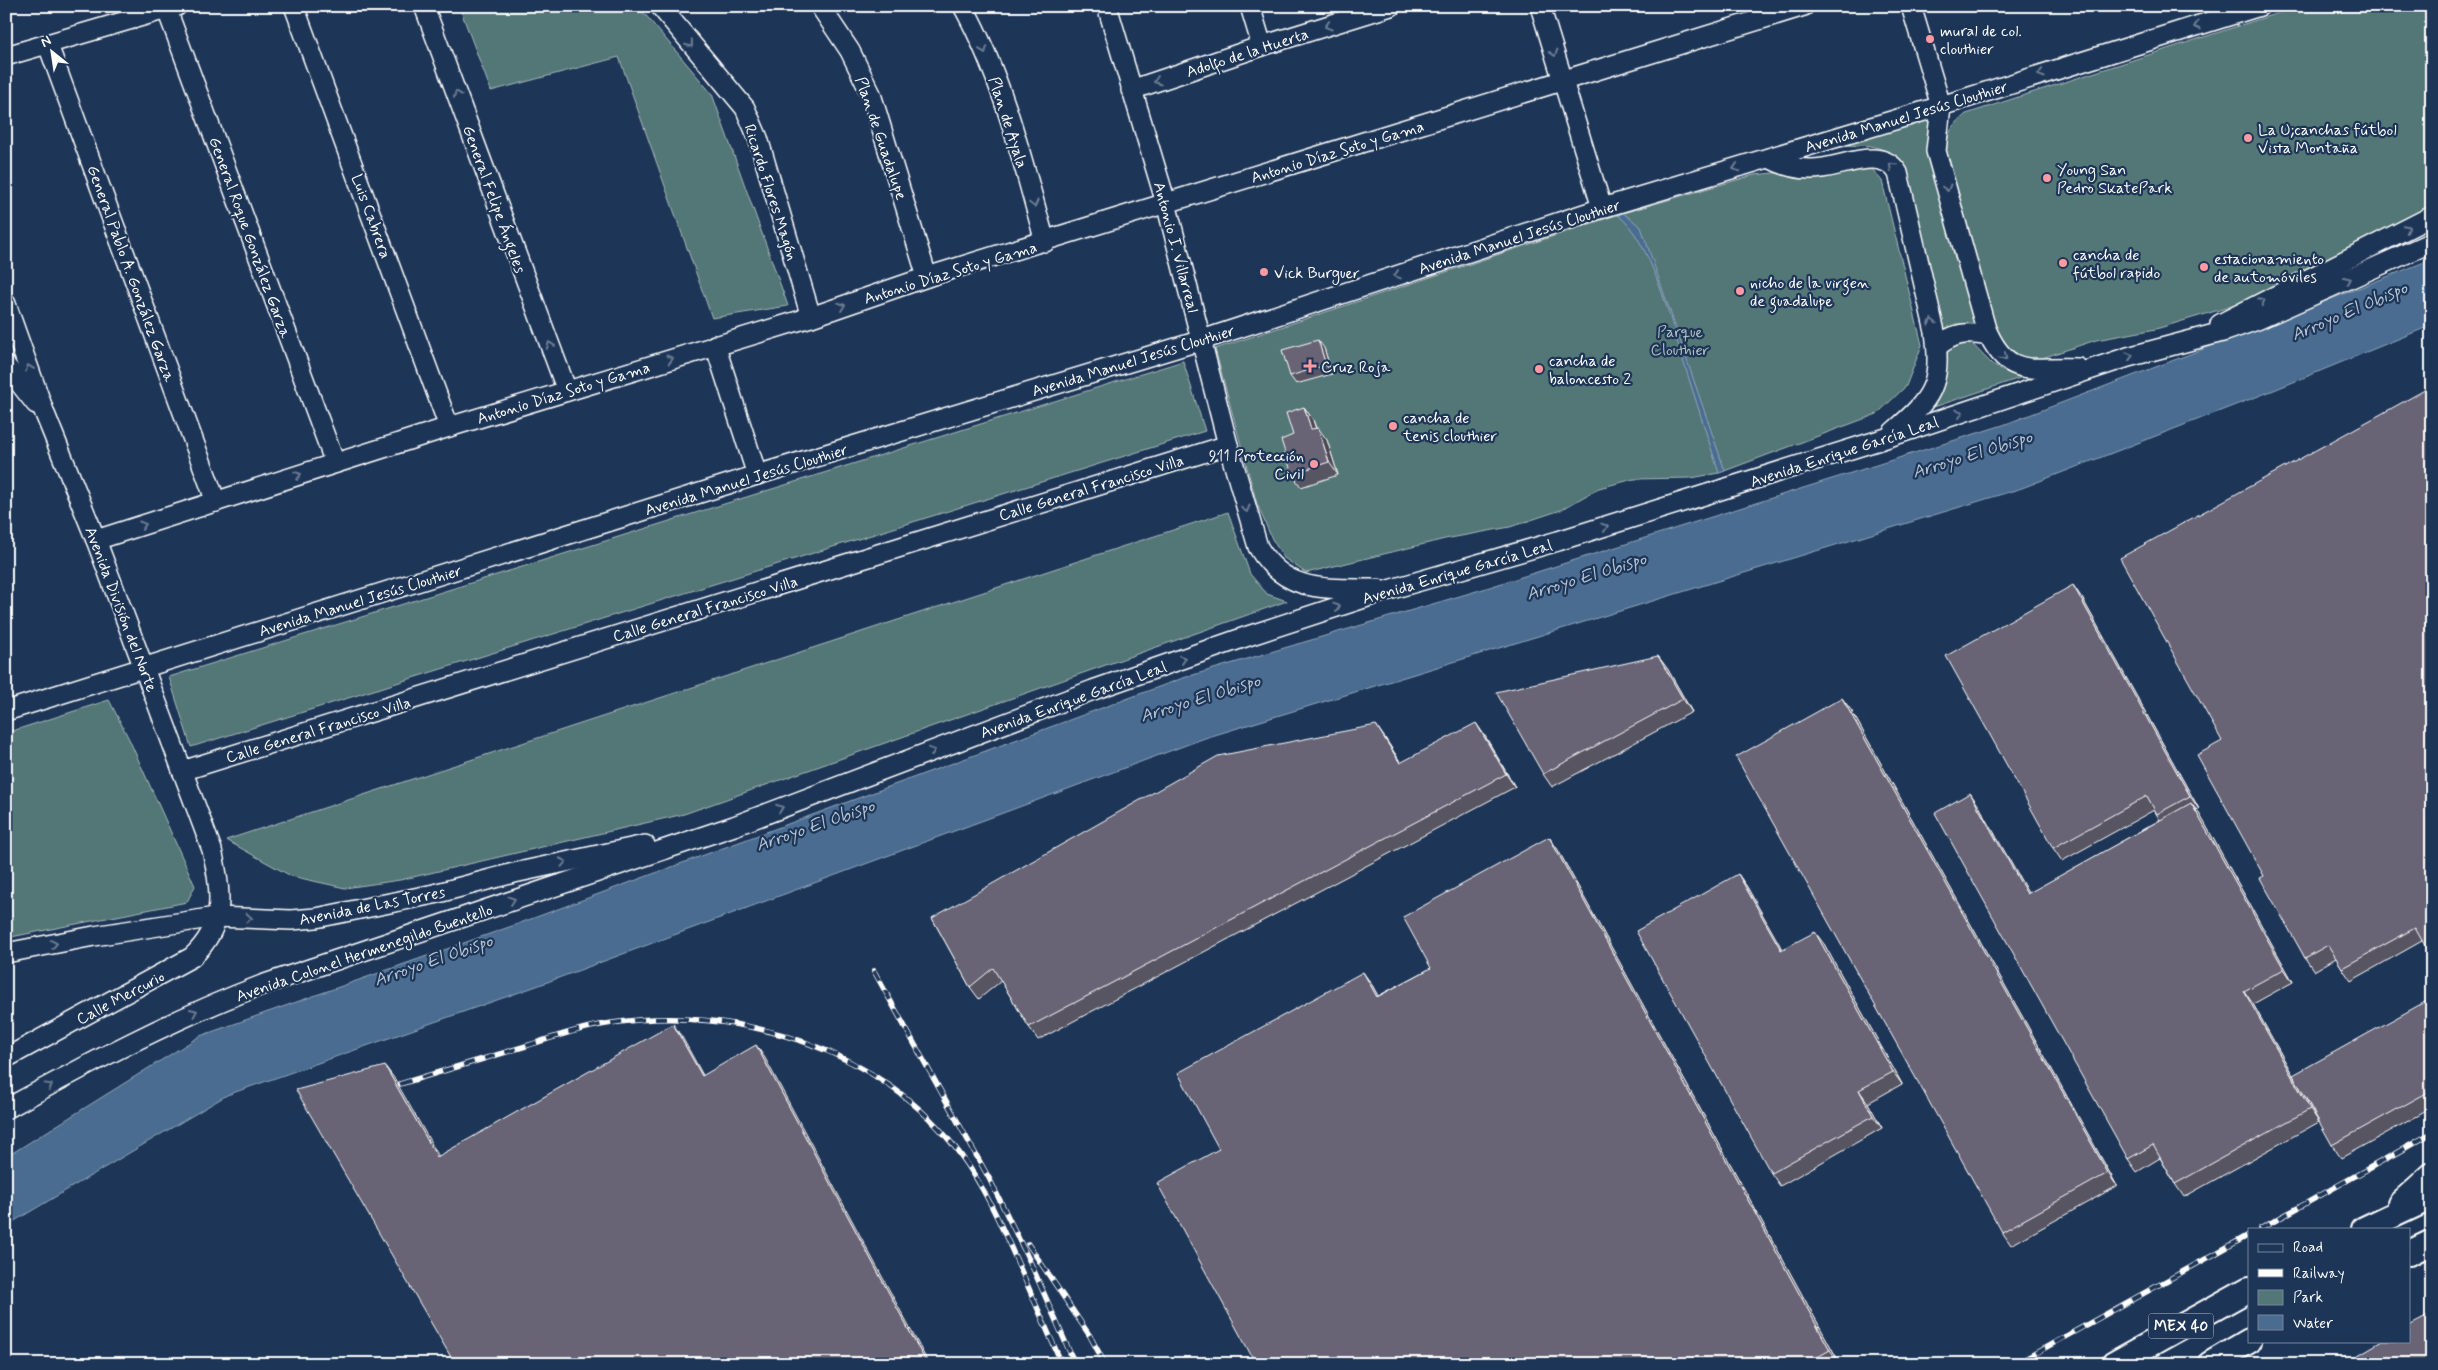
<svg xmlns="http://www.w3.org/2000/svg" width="2438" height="1370" font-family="Mynerve,sans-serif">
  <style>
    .green { fill: #537676; stroke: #a9baba }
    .water { fill: #496c90; stroke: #92a7bc }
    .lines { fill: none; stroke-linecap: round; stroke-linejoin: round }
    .minor-casing { stroke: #fff; stroke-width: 22 }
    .major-casing { stroke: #fff; stroke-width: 28 }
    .minor { stroke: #1d3557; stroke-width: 19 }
    .major { stroke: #1d3557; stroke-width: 24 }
    .rail-casing { stroke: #fff; stroke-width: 5.5 }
    .rail { stroke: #1d3557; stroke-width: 4; stroke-dasharray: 11; stroke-linecap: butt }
    .wall { fill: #595564; stroke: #fff }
    .shaded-wall { fill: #494551; stroke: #fff }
    .building { fill: #686374; stroke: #fff }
    .oneway { stroke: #6c7c92 }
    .poi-dot { fill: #ff9aa2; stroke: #1d3557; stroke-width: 2 }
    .labels { text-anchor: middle; stroke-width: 4.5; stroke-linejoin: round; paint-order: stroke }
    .shield { fill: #1d3557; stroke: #bbc2cd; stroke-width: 1 }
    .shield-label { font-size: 15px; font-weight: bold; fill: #fff }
    .poi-label { font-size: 16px; fill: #fff; stroke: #1d3557; text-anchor: start }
    .street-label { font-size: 16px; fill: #fff; stroke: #1d3557 }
    .park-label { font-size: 16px; fill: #b2c1c1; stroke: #1d3557 }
    .water-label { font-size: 18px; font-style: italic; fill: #b6c4d3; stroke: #1d3557 }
  </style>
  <rect width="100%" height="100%" fill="#1d3557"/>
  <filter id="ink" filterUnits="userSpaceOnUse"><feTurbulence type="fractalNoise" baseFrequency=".02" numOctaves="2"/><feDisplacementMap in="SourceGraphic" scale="10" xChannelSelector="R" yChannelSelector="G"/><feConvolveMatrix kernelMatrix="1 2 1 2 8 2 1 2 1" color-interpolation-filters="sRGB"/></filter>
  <g filter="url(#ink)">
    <g class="green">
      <polygon points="459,6 638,6 712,94 788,306 712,318 619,57 491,91"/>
      <path d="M 2300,6 L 2432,6 L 2432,208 L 2239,304 L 2156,329 L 2096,340 L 2033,361 L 2017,360 L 2000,345 L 1986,310 L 1947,155 C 1945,135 1951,127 1966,114 Z"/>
      <path d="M 1932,115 L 1979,325 L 1956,324 L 1942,330 L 1890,154 C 1866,137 1837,149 1811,154 Z"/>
      <polygon points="1850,165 1871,168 1882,181 1922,345 1906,386 1877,414 1719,473 1691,478 1634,479 1599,488 1561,510 1510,527 1445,539 1306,573 1284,558 1272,539 1257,504 1215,349 1623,213 1754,175"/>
      <path d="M 1971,343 C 1994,364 1992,372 2026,376 L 1934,407 L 1945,383 L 1948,347 L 1951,344 Z"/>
      <polygon points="1183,361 1205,431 191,747 169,677"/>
      <polygon points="1228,512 1250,574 1267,594 1287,601 684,814 400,880 345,888 291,876 226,840"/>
      <polygon points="109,700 129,739 195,886 187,902 6,938 6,733"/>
    </g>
    <g class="water">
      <path d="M 1623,213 L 1641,227 L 1725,471 L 1719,473 C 1707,435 1695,398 1683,360 C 1670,319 1651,241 1618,215 Z"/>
      <polygon points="2432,259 2432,325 2274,390 2022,488 1205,738 534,987 227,1095 6,1226 6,1157 200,1036 512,926 1183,678 1480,590 2003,425 2248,332"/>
    </g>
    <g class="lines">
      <defs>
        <g id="minor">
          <polyline points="294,6 449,427"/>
          <polyline points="424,6 567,391"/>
          <polyline points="660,6 745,108 758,138 811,317"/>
          <polyline points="820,6 850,51 871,94 927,277"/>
          <path d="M 963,6 C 1003,79 1023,162 1045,242"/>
          <path d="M 1107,6 L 1166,203 L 1228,445 L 1258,547 C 1286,595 1329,588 1378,589"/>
          <polyline points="1250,6 1262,46"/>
          <polyline points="1540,6 1602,208"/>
          <path d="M 1911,6 L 1941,106 L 1936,151 L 1986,329 C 2009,382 2033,365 2078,368"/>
          <polyline points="167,10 335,463"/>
          <polyline points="48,45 216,502"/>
          <polyline points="6,56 177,6"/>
          <polyline points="1131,90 1262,46 1391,6"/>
          <path d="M 1769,158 C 1782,165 1794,169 1809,169 C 1837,171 1880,143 1898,173 L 1935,332 C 1942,386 1932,398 1893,432"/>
          <path d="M 6,304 L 45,414 L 96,540 L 212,850 C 222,892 226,925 192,957 L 6,1058"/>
          <polyline points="2220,324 2432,216"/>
          <polyline points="715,345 757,475"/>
          <path d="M 1937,347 C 1954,332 1967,332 1989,336"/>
          <polyline points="6,366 36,404"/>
          <polyline points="96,540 449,427 811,317 927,277 1804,6"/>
          <polyline points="6,711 757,475 1202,340 1602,208 1941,106 2260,6"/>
          <polyline points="182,771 1228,445"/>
          <polyline points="6,953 94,936 216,917 291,920 316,918 434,894 514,873 645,845"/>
          <path d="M 6,1109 C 90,1063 172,1019 262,985 L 734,826 L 1093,690 L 1248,636 L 1392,589 L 1558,541 L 1886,438 L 2128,357 L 2226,331 L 2257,320 L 2432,242"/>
        </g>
        <g id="major">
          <polyline points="2400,1204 2432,1175"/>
          <polyline points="2364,1229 2432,1197"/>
          <polyline points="2409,1253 2432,1242"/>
          <polyline points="2114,1364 2249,1289"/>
          <polyline points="2210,1364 2249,1341"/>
        </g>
      </defs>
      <use href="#minor" class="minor-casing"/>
      <use href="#major" class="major-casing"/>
      <use href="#minor" class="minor"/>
      <use href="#major" class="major"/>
      <defs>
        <g id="rail">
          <polyline points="874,971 990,1180 1031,1264 1075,1364"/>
          <path d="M 400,1084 C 442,1071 484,1059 526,1046 C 554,1037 583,1027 612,1023 C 738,1004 883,1049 960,1154 C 984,1186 1000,1223 1016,1259 C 1031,1294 1047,1329 1062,1364"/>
          <polyline points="2260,1229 2432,1133"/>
          <polyline points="1028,1244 1090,1336 1105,1364"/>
          <polyline points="2016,1364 2249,1235"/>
        </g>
      </defs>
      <use href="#rail" class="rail-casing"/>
      <use href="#rail" class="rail"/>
    </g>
    <g class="wall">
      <polygon points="1324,348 1332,374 1296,384 1290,376"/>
      <polygon points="2432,386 2422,941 2351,981 2342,968 2336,958 2314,971 2305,958 2264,876 2222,741"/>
      <polygon points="1304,407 1313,420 1316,428 1327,440 1338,475 1301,487 1292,474"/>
      <polygon points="2082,598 2199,809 2196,810 2200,815 2293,982 2253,1004 2319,1122 2184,1197 2175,1184 2160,1158 2137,1172 2128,1159 1979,806 2028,894 2160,820 2154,810 2062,861 2053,848"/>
      <polygon points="1667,668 1692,712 1552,787 1543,774"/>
      <polygon points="1851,710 2117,1186 2011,1245 2002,1232"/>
      <polygon points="1485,736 1515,787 1038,1040 1029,1027 1001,981 979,999 970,987 932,918 1385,738 1401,763"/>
      <polygon points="1549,837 1558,850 1839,1362 1837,1364 1256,1364 1219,1149 1372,985 1378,996 1431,968"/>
      <polygon points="1738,874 1747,887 1782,950 1824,944 1902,1084 1868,1103 1882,1128 1780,1186 1771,1173"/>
      <polygon points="2432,998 2432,1108 2341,1158 2332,1145"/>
    </g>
    <g class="shaded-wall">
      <polygon points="1318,340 1324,348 1332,374 1326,365"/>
      <polygon points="1304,407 1313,420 1320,442 1311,429"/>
      <polygon points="1318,428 1327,440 1338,475 1329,462"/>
      <polygon points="2073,585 2082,598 2199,809 2190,796"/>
      <polygon points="1658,656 1667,668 1692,712 1683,699"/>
      <polygon points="1842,698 1851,710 2117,1186 2108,1173"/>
      <polygon points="1476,723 1485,736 1515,787 1506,774"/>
      <polygon points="1376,725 1385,738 1409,776 1400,763"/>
      <polygon points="1970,793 1979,806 2036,907 2027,894"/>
      <polygon points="2191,803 2200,815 2293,982 2284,969"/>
      <polygon points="1549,837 1558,850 1839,1362 1830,1350"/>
      <polygon points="1738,874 1747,887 1790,963 1781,950"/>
      <polygon points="1815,932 1824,944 1902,1084 1893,1072"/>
      <polygon points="1363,972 1372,985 1386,1010 1377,997"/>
      <polygon points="2244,991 2253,1004 2319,1122 2310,1109"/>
      <polygon points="673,1024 682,1037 710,1088 702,1076"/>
      <polygon points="756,1045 765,1058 929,1364 927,1364"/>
      <polygon points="385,1066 394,1078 446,1169 437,1157"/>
      <polygon points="1859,1090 1868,1103 1882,1128 1873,1116"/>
    </g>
    <g class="building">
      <polygon points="1318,340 1326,365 1290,376 1282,350"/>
      <polygon points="2432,386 2432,958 2415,928 2342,968 2328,945 2305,958 2260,878 2264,876 2197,755 2222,741 2120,558"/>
      <polygon points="1304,407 1311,429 1318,428 1329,462 1292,474 1281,440 1293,435 1286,413"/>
      <polygon points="2073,585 2190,796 2157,814 2147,796 2053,848 1946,656"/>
      <polygon points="1658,656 1683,699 1543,774 1496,692"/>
      <polygon points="1842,698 2108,1173 2002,1232 1736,757"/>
      <polygon points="1476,723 1506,774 1029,1027 993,968 970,987 932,918 1218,756 1376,725 1400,763"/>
      <polygon points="1970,793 2027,894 2191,803 2284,969 2244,991 2310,1109 2175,1184 2153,1145 2128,1159 1935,813"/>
      <polygon points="1549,837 1830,1350 1805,1364 1256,1364 1157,1183 1219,1149 1178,1073 1363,972 1377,997 1431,968 1403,917"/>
      <polygon points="1738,874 1781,950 1815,932 1893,1072 1859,1090 1873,1116 1771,1173 1636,931"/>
      <polygon points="2432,998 2432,1090 2332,1145 2293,1075"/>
      <polygon points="673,1024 702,1076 756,1045 927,1364 455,1364 296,1090 385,1066 437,1157"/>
      <polygon points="2432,1314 2432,1364 2363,1364 2358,1355 2382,1341 2409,1341 2409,1326"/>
    </g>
    <defs><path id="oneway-chevron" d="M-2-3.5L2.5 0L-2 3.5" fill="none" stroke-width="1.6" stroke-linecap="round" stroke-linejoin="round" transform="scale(1.25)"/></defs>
    <g class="oneway">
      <use href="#oneway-chevron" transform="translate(1328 26) rotate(163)"/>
      <use href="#oneway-chevron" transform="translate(2197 26) rotate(163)"/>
      <use href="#oneway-chevron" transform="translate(690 44) rotate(51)"/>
      <use href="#oneway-chevron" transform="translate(984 50) rotate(70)"/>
      <use href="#oneway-chevron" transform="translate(1554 53) rotate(73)"/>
      <use href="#oneway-chevron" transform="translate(2041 74) rotate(163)"/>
      <use href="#oneway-chevron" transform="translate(1157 81) rotate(161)"/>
      <use href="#oneway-chevron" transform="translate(457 94) rotate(-110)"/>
      <use href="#oneway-chevron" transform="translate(1892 166) rotate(-137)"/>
      <use href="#oneway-chevron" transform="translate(1736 168) rotate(163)"/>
      <use href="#oneway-chevron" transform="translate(1947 188) rotate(75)"/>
      <use href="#oneway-chevron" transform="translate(1034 204) rotate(75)"/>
      <use href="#oneway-chevron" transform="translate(2407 228) rotate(-27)"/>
      <use href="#oneway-chevron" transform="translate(1397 275) rotate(162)"/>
      <use href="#oneway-chevron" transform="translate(2348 280) rotate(-25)"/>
      <use href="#oneway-chevron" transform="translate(2262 301) rotate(-27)"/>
      <use href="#oneway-chevron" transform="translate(842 306) rotate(-19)"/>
      <use href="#oneway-chevron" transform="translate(1932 322) rotate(-103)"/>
      <use href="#oneway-chevron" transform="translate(550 345) rotate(-110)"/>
      <use href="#oneway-chevron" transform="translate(2130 356) rotate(-16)"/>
      <use href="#oneway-chevron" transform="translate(2004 357) rotate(40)"/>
      <use href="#oneway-chevron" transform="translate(670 359) rotate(-17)"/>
      <use href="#oneway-chevron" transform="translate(29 368) rotate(-109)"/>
      <use href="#oneway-chevron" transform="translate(1960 413) rotate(-19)"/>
      <use href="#oneway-chevron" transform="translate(298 475) rotate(-18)"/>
      <use href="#oneway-chevron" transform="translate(1246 509) rotate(75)"/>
      <use href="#oneway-chevron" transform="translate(143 525) rotate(-17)"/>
      <use href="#oneway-chevron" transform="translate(1605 527) rotate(-18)"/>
      <use href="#oneway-chevron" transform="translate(1337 607) rotate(-18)"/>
      <use href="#oneway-chevron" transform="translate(1183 659) rotate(-19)"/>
      <use href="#oneway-chevron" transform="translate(932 751) rotate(-21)"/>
      <use href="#oneway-chevron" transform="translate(780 808) rotate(-21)"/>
      <use href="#oneway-chevron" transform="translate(563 862) rotate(-12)"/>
      <use href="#oneway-chevron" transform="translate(512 900) rotate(-19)"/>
      <use href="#oneway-chevron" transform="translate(249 918) rotate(3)"/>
      <use href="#oneway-chevron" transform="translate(54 944) rotate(-11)"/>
      <use href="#oneway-chevron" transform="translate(194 1012) rotate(-25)"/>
      <use href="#oneway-chevron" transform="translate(49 1086) rotate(-29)"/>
    </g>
  </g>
  <g class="poi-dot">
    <circle cx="1930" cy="39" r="5"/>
    <circle cx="2248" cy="138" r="5"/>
    <circle cx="2047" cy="178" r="5"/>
    <circle cx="2063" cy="263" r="5"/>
    <circle cx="2204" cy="267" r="5"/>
    <circle cx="1264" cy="272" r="5"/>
    <circle cx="1740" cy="291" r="5"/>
    <path d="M1307.5 358.5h5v5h5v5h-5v5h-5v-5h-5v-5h5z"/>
    <circle cx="1539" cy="369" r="5"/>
    <circle cx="1393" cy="426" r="5"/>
    <circle cx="1314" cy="464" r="5"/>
  </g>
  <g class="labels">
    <rect class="shield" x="2148.5" y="1313.5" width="65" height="25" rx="4"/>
    <g class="shield-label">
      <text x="2181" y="1331">MEX 40</text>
    </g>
    <g class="poi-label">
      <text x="1940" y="36">mural de col.<tspan x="1940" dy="18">clouthier</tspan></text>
      <text x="2258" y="135">La U;canchas fútbol<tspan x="2258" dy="18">Vista Montaña</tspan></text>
      <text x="2057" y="175">Young San<tspan x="2057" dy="18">Pedro SkatePark</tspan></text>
      <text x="2073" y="260">cancha de<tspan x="2073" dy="18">fútbol rapido</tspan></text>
      <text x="2214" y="264">estacionamiento<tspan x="2214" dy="18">de automóviles</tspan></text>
      <text x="1274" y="278">Vick Burguer</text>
      <text x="1750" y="288">nicho de la virgen<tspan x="1750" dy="18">de guadalupe</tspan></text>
      <text x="1549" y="366">cancha de<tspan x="1549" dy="18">baloncesto 2</tspan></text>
      <text x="1321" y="372">Cruz Roja</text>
      <text x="1403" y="423">cancha de<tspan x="1403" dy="18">tenis clouthier</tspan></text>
      <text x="1304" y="461" text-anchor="end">911 Protección<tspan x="1304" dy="18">Civil</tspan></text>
    </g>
    <g class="street-label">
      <text transform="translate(1247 52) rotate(-18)" y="6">Adolfo de la Huerta</text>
      <text transform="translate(1906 116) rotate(-17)" y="6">Avenida Manuel Jesús Clouthier</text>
      <text transform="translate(1009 122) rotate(72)" y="6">Plan de Ayala</text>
      <text transform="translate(882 138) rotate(71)" y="6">Plan de Guadalupe</text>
      <text transform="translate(1337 151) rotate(-17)" y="6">Antonio Díaz Soto y Gama</text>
      <text transform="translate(772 192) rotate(72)" y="6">Ricardo Flores Magón</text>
      <text transform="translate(495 199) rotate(70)" y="6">General Felipe Ángeles</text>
      <text transform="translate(372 216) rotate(70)" y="6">Luis Cabrera</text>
      <text transform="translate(1519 236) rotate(-18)" y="6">Avenida Manuel Jesús Clouthier</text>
      <text transform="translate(251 237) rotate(70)" y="6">General Roque González Garza</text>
      <text transform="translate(1177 247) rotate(75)" y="6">Antonio I. Villarreal</text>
      <text transform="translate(950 272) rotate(-17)" y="6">Antonio Díaz Soto y Gama</text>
      <text transform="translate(132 273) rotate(70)" y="6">General Pablo A. González Garza</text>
      <text transform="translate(1133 360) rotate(-17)" y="6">Avenida Manuel Jesús Clouthier</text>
      <text transform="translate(563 392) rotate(-17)" y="6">Antonio Díaz Soto y Gama</text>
      <text transform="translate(1844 451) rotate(-18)" y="6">Avenida Enrique García Leal</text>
      <text transform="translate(746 479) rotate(-17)" y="6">Avenida Manuel Jesús Clouthier</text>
      <text transform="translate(1091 487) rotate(-17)" y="6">Calle General Francisco Villa</text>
      <text transform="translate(1457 571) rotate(-16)" y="6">Avenida Enrique García Leal</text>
      <text transform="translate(360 600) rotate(-17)" y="6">Avenida Manuel Jesús Clouthier</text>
      <text transform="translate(705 608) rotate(-17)" y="6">Calle General Francisco Villa</text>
      <text transform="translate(122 609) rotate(69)" y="6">Avenida División del Norte</text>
      <text transform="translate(1073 699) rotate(-20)" y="6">Avenida Enrique García Leal</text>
      <text transform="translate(318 729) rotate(-17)" y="6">Calle General Francisco Villa</text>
      <text transform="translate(372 905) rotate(-11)" y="6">Avenida de Las Torres</text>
      <text transform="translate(364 952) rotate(-19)" y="6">Avenida Colonel Hermenegildo Buentello</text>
      <text transform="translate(120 997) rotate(-28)" y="6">Calle Mercurio</text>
    </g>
    <g class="park-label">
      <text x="1680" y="337">Parque<tspan x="1680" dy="18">Clouthier</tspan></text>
    </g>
    <g class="water-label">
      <text transform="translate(2349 311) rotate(-23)" y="6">Arroyo El Obispo</text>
      <text transform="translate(1972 454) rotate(-17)" y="6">Arroyo El Obispo</text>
      <text transform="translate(1586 576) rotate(-17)" y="6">Arroyo El Obispo</text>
      <text transform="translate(1200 698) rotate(-17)" y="6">Arroyo El Obispo</text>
      <text transform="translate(815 825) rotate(-19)" y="6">Arroyo El Obispo</text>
      <text transform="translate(433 960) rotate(-19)" y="6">Arroyo El Obispo</text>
    </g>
  </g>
  <rect width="2438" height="1370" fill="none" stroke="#1d3557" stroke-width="25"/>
  <rect x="12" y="12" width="2413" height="1345" fill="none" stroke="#fff" stroke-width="2" filter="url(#ink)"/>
  <rect x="2248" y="1228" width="162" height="115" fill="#1d3557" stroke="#77869a"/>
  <rect x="2258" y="1244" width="25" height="8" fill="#1d3557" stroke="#77869a"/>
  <text x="2293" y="1252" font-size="15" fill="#ffffff">Road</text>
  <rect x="2258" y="1269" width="25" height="8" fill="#ffffff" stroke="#77869a"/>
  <text x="2293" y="1278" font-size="15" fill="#ffffff">Railway</text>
  <rect x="2258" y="1290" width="25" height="15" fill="#537676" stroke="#77869a"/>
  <text x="2293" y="1302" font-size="15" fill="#ffffff">Park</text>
  <rect x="2258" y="1315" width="25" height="15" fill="#496c90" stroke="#77869a"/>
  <text x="2293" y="1328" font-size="15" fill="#ffffff">Water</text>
  <g transform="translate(52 52) rotate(330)" stroke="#1d3557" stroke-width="4" paint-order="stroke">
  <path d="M0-4L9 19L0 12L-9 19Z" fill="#ffffff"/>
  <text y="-8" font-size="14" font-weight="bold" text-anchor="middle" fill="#ffffff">N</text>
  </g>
</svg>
